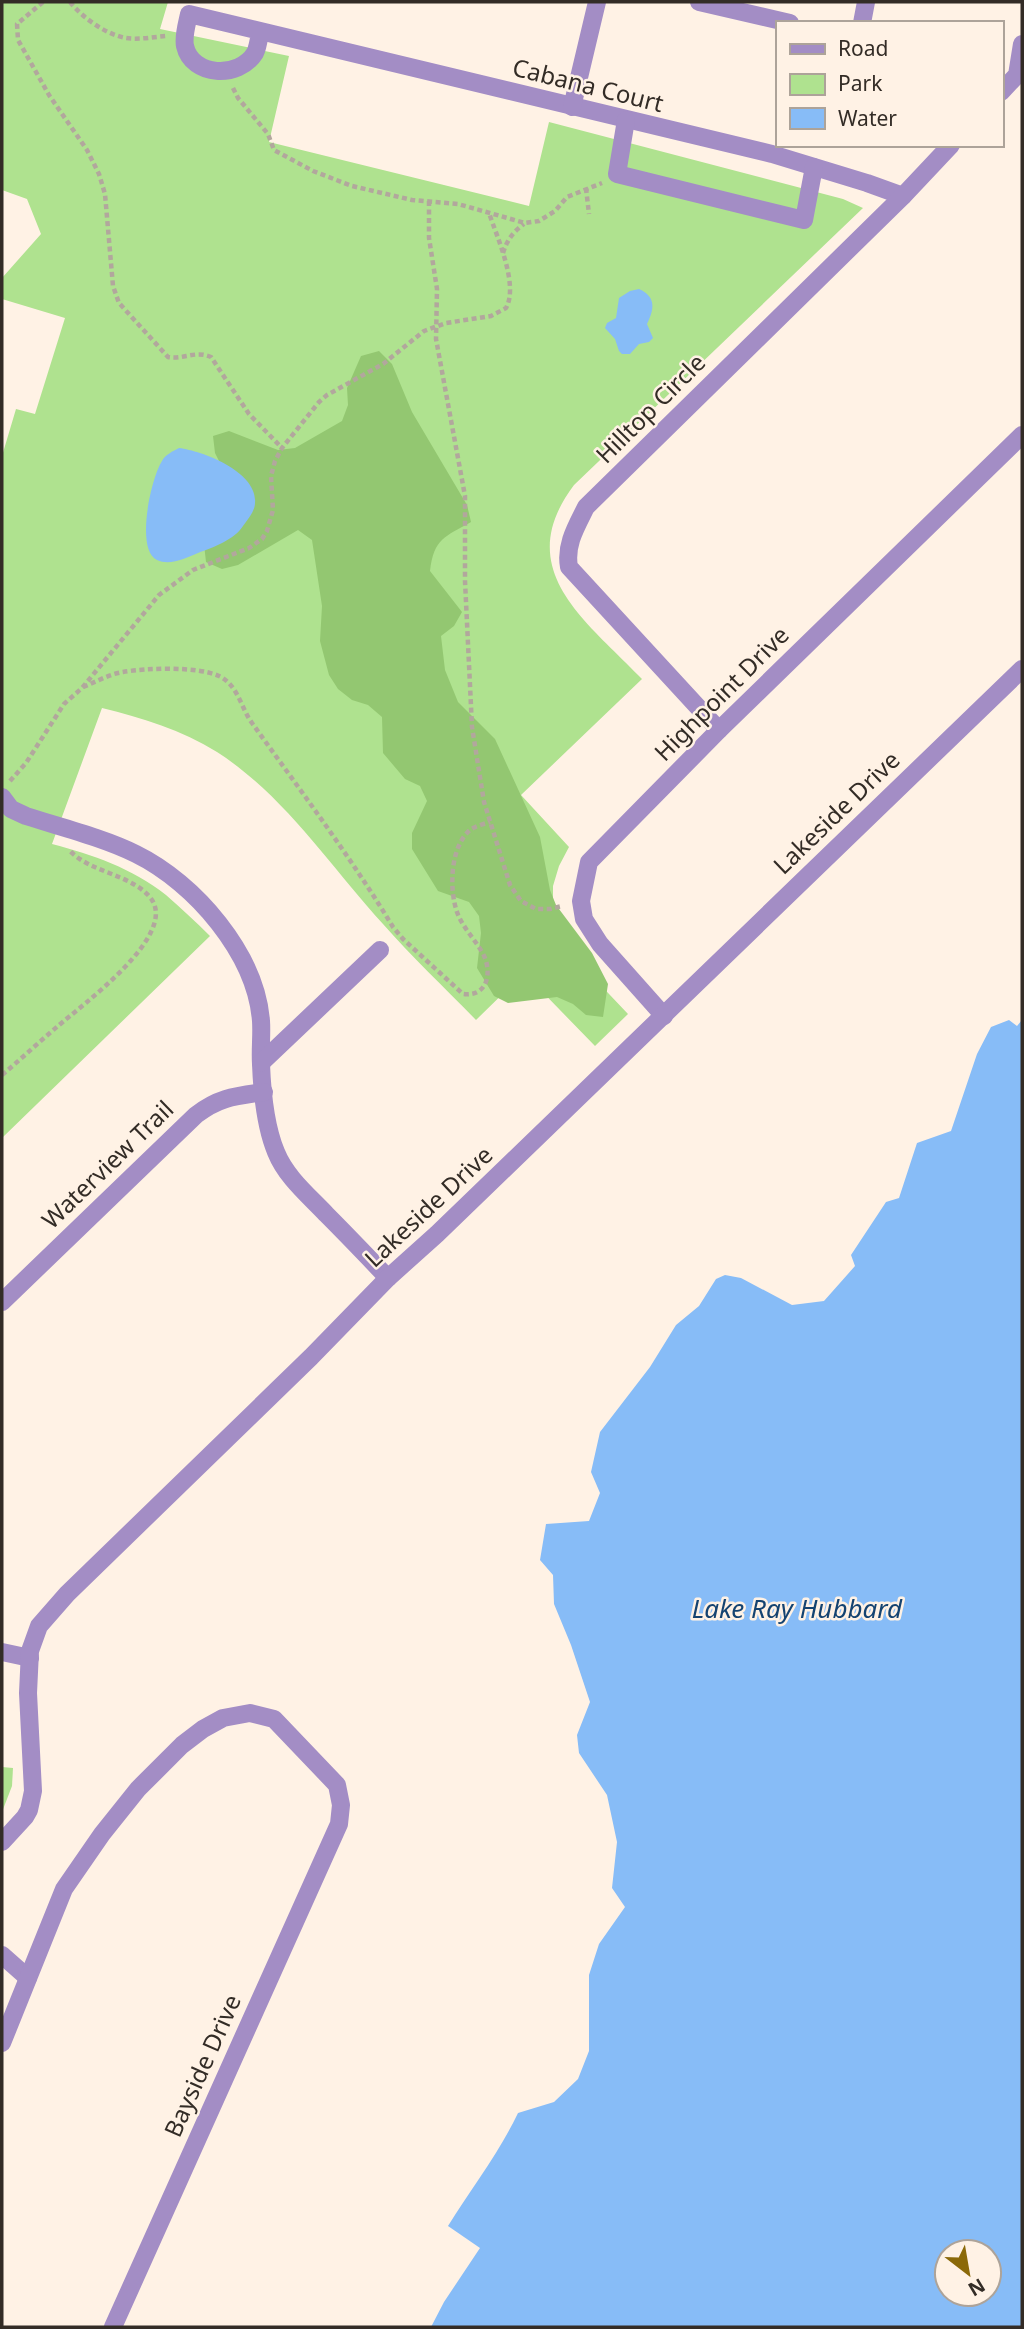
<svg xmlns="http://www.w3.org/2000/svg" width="1024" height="2329" font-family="'Noto Sans',sans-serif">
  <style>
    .green { fill: #afe28f }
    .forest { fill: #93c771 }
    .water { fill: #87bcf7; fill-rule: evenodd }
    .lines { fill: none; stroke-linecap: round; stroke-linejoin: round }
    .path { stroke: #b2a79d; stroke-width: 4.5; stroke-dasharray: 5 3.5; stroke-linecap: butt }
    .minor { stroke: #a38dc5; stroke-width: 18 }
    .labels { text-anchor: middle; stroke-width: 5; stroke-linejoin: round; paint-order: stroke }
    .street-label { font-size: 24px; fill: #332c26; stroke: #fff2e5 }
    .water-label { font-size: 26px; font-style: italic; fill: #144371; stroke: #fff2e5 }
  </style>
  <rect width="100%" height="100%" fill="#fff2e5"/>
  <g class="green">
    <path d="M 2,2 L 168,2 L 160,29 L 289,56 L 269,142 L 529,206 L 549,122 L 843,199 L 863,208 L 574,485 C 510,570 587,621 642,679 L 521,795 L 569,847 L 559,866 L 553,886 L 553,907 L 573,956 L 628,1014 L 595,1046 L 524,973 L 476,1020 C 445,988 412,957 383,924 C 329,865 285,796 217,752 C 182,730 142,718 102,708 L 52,844 C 93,855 132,868 166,895 C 181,908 196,922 210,936 L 2,1138 L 2,456 L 16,409 L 35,414 L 65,318 L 2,299 L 2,278 L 41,234 L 27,199 L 2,190 Z"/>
    <polygon points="2,1767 13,1768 12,1786 2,1812"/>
  </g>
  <path class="forest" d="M 379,351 L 392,364 L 412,412 L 467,505 L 471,522 C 445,537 434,538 430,571 L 462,612 L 454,626 L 441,636 L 445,670 L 458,702 L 495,739 L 540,837 L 550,890 L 556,905 L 592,953 L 608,984 L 603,1017 L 586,1015 L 573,1004 L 557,997 L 508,1003 L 494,996 L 477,968 L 481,933 L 479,916 L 469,902 L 438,891 L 412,849 L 412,833 L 427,801 L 420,786 L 405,779 L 383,753 L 382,717 L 368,705 L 352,700 L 338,689 L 329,675 L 320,641 L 322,606 L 312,540 L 298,530 L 238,565 L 222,569 L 206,562 L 204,544 L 230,483 L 215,453 L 213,436 L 229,431 L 278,450 L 295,448 L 342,421 L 348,405 L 347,388 L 361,356 Z"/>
  <g class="water">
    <path d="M 639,289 C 657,297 654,310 647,324 L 653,338 L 649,342 L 639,344 L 630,354 L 622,354 L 619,351 L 615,339 L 605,328 L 607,323 L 616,318 L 619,298 L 630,291 Z"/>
    <path d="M 179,448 C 203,451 258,472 255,503 C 255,511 248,519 243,526 C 234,540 214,547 198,553 C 186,558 170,566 157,560 C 135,550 151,478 162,461 C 165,455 173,451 179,448 Z"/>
    <path d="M 1009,1020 L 1017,1026 L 1022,1020 L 1022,2327 L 431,2327 L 444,2302 L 480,2248 L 448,2226 C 471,2189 499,2153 518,2113 L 554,2102 L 578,2079 L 589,2051 L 589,1975 L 599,1944 L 625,1907 L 612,1888 L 617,1842 L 607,1795 L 579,1753 L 577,1735 L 590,1702 L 571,1645 L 554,1604 L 553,1575 L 540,1560 L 546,1524 L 589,1521 L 600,1493 L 591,1472 L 600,1432 L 650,1367 L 676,1325 L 699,1306 L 716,1279 L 725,1275 L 741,1278 L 792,1305 L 824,1301 L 855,1266 L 851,1255 L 886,1202 L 899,1198 L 917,1143 L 951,1131 L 977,1054 L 991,1027 ZM 947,2252 L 989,2252 L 989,2294 L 947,2294 Z"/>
  </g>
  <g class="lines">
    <g class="path">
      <path d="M 43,2 L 17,24 L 18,40 L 49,95 L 87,150 L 99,174 L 105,194 L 113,286 L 119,303 L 168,357 C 183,360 195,350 211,357 L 249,414 L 282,448"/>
      <path d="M 70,2 C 83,18 105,34 126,38 C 139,40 153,37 166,36"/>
      <polyline points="233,88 238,98 268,134 274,150 313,171 352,186 412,200 458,204 525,223 539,221 555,211 567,197 602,183"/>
      <polyline points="586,188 589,214"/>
      <polyline points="429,201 429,238 437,289 436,339 465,496 465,581 472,727 484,802 510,885 521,901 536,909 550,909 562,906"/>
      <path d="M 503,253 C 507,240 513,232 524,224"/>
      <path d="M 83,687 C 96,682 109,674 123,672 C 147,668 197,666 219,676 C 238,685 241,708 252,723 C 300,790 350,856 393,927 L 403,939 L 463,994 C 485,997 492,977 485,958 C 478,942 463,929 457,912 C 449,889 450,847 470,830 C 475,826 484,824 490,822"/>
      <path d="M 10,781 L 26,763 L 64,704 L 82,688 L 159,595 L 193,570 L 249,548 L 262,539 L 267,531 L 273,510 L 271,476 L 275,461 L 282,448 L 319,402 L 327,395 L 383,364 L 424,331 L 446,323 L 491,316 L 506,308 C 519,285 497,237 489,213"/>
      <path d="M 2,1075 C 21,1059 39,1042 58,1026 C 82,1005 176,937 152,900 C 135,875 91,873 70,851"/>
    </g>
    <g class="minor">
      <polyline points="699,2 790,23"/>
      <polyline points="862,23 866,2"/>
      <path d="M 260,32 C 259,38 258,47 255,53 C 239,79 192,77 185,46 C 183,36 187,24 189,14 L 772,154 L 867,183 L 903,196"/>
      <polyline points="1001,92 1017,75 1022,44"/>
      <polyline points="572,107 597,2"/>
      <polyline points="626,120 617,174 804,220 814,167"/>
      <path d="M 719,730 L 569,567 C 565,545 576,527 586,507 L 903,196 L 951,145"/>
      <path d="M 2,797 L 11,809 L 26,816 C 60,827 104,838 136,854 C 195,883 256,954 261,1021 C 262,1035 260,1050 261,1064 C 262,1090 266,1128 276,1152 C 286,1177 308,1195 326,1214 C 347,1235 368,1257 388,1278"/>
      <polyline points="664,1016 600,944 584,919 581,901 589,862 719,730 1022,435"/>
      <polyline points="261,1063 380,950"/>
      <path d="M 2,1302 L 196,1115 C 219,1097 236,1096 264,1092"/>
      <polyline points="2,1652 30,1658"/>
      <polyline points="2,1842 25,1817 29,1810 33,1791 28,1693 30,1651 39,1626 67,1594 311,1357 388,1278 437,1234 1022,669"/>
      <polyline points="2,1955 28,1978"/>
      <polyline points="2,2043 64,1889 102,1834 138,1789 182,1745 203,1729 223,1718 250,1713 274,1719 337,1785 341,1805 339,1824 113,2327"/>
    </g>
  </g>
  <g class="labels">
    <g class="street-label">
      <text transform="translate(588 86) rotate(14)" y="8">Cabana Court</text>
      <text transform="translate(651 409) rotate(-45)" y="8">Hilltop Circle</text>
      <text transform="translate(722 694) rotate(-45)" y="8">Highpoint Drive</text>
      <text transform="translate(837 813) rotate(-44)" y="8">Lakeside Drive</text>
      <text transform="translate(108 1165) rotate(-44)" y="8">Waterview Trail</text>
      <text transform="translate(429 1207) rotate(-43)" y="8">Lakeside Drive</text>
      <text transform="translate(203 2066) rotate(-66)" y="8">Bayside Drive</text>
    </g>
    <g class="water-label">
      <text x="797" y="1618">Lake Ray Hubbard</text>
    </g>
  </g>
  <rect width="1024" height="2329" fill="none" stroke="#332c26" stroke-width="7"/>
  <rect x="776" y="21" width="228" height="126" fill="#fff2e5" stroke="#ada399" stroke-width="2"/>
  <rect x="790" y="44" width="35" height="10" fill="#a38dc5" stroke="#ada399" stroke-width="2"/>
  <text x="838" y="56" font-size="21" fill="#332c26">Road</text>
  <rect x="790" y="74" width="35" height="21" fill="#afe28f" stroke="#ada399" stroke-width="2"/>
  <text x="838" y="91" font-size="21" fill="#332c26">Park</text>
  <rect x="790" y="108" width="35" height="21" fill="#87bcf7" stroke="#ada399" stroke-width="2"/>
  <text x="838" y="126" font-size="21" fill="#332c26">Water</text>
  <g transform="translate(968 2273) rotate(149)"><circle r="33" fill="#fff2e5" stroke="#ada399" stroke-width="2"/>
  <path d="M0-5L12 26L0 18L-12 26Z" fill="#8b6909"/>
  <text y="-10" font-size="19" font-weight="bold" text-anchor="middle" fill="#332c26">N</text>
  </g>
</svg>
